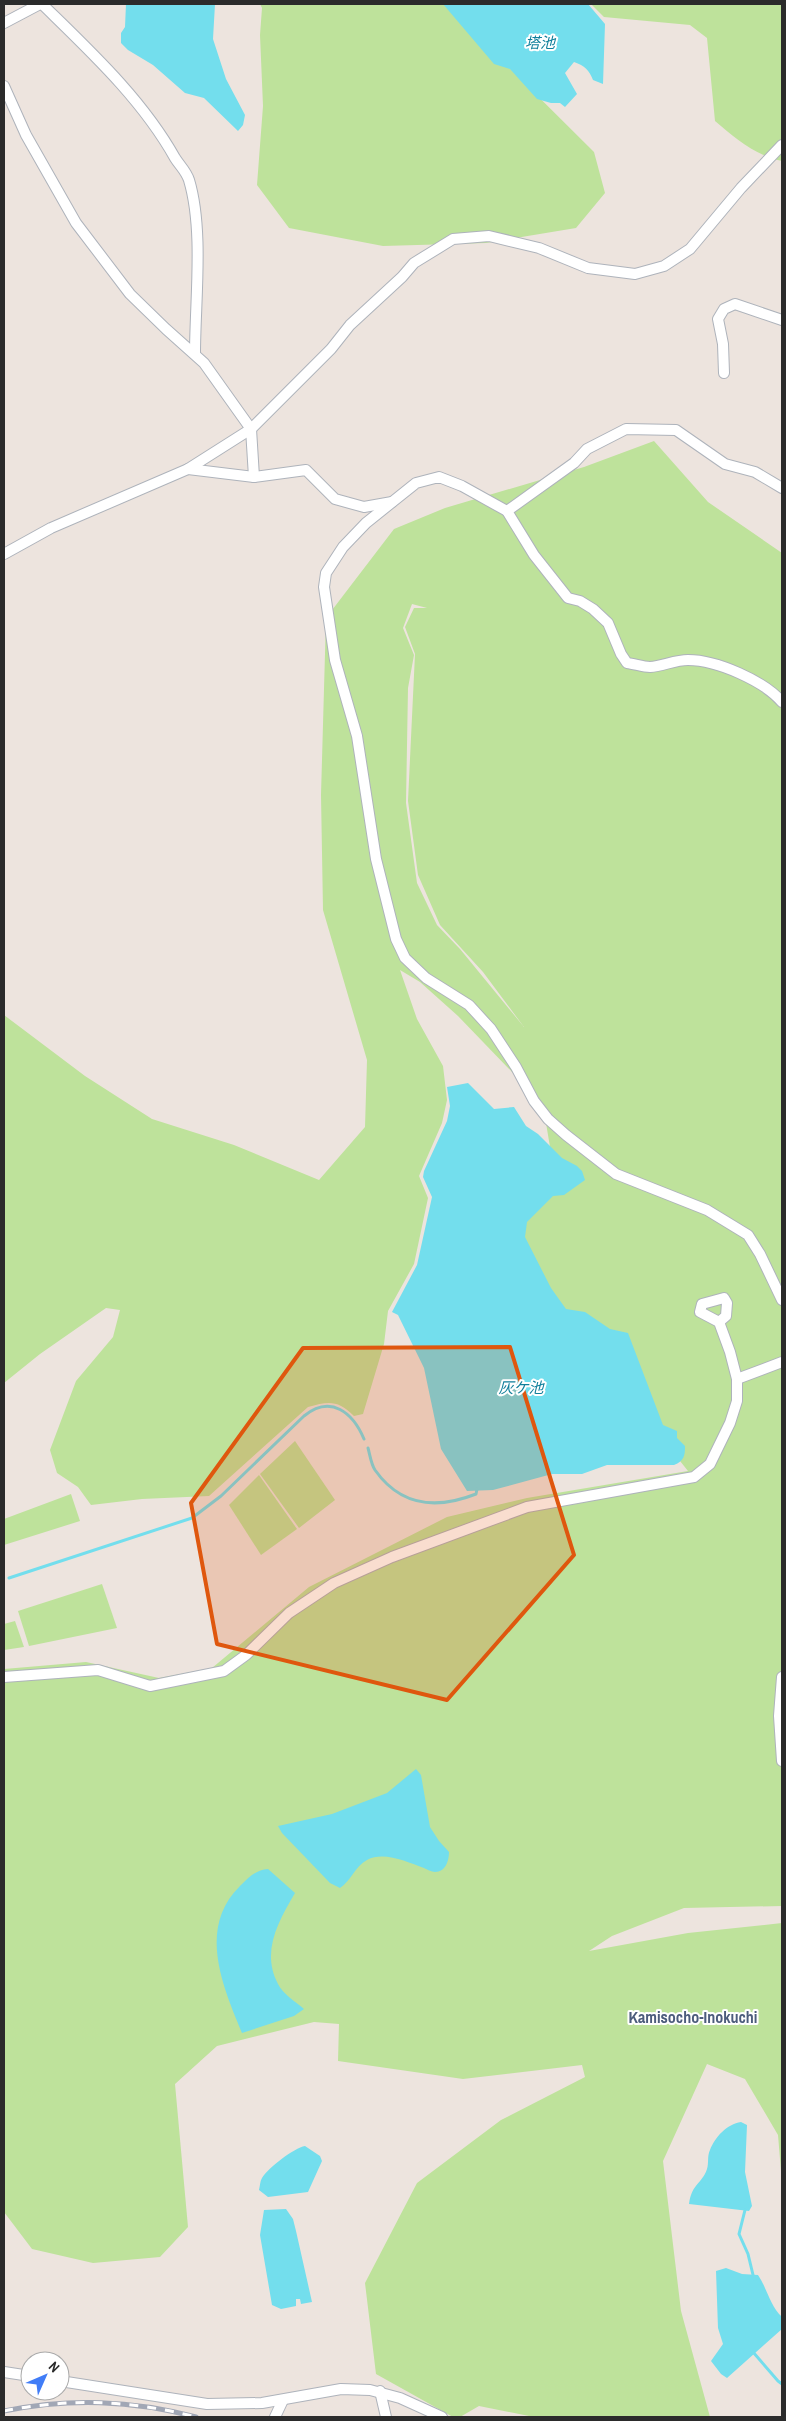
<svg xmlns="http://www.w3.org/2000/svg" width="786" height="2421" font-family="'Archivo Narrow','Noto Sans JP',sans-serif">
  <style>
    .green { fill: #bee29b; fill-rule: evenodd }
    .water { fill: #73deed }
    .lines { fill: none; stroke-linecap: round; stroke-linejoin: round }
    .stream { stroke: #73deed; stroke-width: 3 }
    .minor-casing { stroke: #aeb3bb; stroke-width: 12 }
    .minor { stroke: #fff; stroke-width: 10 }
    .rail-casing { stroke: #a1a7b5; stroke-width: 5 }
    .rail { stroke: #fff; stroke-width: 3; stroke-dasharray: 9; stroke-linecap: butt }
    .marked { fill: #df570e; fill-opacity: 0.2; stroke: #df570e; stroke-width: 4; stroke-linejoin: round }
    .labels { text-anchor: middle; stroke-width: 4; stroke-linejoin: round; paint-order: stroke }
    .water-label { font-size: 15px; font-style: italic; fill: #107f9b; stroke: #fff }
    .quarter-label { font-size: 16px; font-weight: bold; fill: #4c5c7c; stroke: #fff }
  </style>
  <rect width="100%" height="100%" fill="#ede4de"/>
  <g class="green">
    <polygon points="260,4 445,4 594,152 605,193 576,228 486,243 383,246 289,228 257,185 263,106 260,35 262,8"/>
    <path d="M 591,4 L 782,4 L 782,161 C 755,155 736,139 715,121 L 707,38 L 690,25 L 604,17 Z"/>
    <path d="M 654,441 L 708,502 L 782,553 L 782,1906 L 684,1908 L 612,1936 L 589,1951 L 688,1933 L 782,1923 L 782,2183 L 778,2135 L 745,2079 L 707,2064 L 663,2161 L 681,2311 L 710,2417 L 534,2417 L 479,2406 L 460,2417 L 453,2417 L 376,2374 L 365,2283 L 417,2183 L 501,2120 L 585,2077 L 582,2065 L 463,2079 L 338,2061 L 339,2024 L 314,2022 L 217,2046 L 175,2084 L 188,2227 L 160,2257 L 93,2263 L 32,2249 L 4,2212 L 4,1669 L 86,1662 L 159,1678 L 212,1668 L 309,1587 L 447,1517 L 527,1498 L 688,1471 L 565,1317 L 517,1235 L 555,1177 L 544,1111 L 513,1073 L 458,1016 L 420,982 L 400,970 L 417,1019 L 443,1066 L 447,1100 L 442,1123 L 419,1176 L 428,1198 L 414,1264 L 388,1311 L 384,1344 L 363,1414 L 354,1416 C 338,1400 329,1401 308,1407 L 209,1496 L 142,1499 L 91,1505 L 78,1487 L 57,1473 L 50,1450 L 76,1381 L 113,1337 L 120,1310 L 106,1308 L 40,1354 L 4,1383 L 4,1015 L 85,1076 L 152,1119 L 234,1145 L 319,1180 L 365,1127 L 367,1060 L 323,910 L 321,795 L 326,618 L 394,529 L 445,508 L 584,467 ZM 412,604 L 427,608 L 414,608 L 405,627 L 415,654 L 408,801 L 418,875 L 440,925 L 483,972 L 524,1027 L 460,949 L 437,925 L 417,883 L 406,803 L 408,688 L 414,655 L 403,628 Z"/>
    <polygon points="295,1441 335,1500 299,1528 260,1474"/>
    <polygon points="259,1475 297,1529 261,1555 229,1505"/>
    <polygon points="71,1494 80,1521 4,1545 4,1519"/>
    <polygon points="102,1584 117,1628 29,1646 18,1611"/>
    <polygon points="15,1621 24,1647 4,1650 4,1624"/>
  </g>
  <g class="water">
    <polygon points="126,4 215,4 213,39 226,79 245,115 243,125 238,131 204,98 185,93 153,65 128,50 121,43 121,33 125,27"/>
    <path d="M 443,4 L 588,4 L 605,24 L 603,84 L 593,80 C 589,70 585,66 574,62 L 565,73 L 577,94 L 565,107 L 560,103 L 551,103 L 537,99 L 510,69 L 494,64 Z"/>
    <path d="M 468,1083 L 494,1109 L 514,1107 L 526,1126 L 538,1134 L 562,1158 L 577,1166 L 582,1171 L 585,1180 L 564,1195 L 553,1196 L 527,1222 L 525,1237 L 551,1288 L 566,1309 L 585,1312 L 610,1329 L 628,1333 L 663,1425 L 677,1431 L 677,1438 L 685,1446 C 685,1456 684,1461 674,1465 L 607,1465 L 582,1474 L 552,1474 L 493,1490 L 467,1491 L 441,1449 L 424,1368 L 398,1315 L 392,1312 L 417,1265 L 432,1197 L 423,1177 L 424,1171 L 447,1121 L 450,1106 L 447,1087 Z"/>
    <path d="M 416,1769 L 421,1775 L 430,1827 L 439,1841 L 449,1852 C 449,1860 446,1872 435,1872 C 432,1872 426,1869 424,1868 C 407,1862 384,1851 367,1860 C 355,1866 351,1881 340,1888 L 330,1883 L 282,1833 L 278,1826 L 332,1814 L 387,1793 Z"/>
    <path d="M 268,1869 L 295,1893 C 278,1922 261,1952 278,1984 C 283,1994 296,2002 304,2009 L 294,2016 L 242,2033 C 223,1987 197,1928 240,1886 C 249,1877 256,1870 268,1869 Z"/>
    <path d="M 741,2122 L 747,2125 L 745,2172 L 752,2206 L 749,2211 L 689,2204 C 692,2183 702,2184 707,2169 C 709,2163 707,2156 710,2150 C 715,2137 727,2124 741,2122 Z"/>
    <path d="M 305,2146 L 320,2156 L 322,2161 L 308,2192 L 268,2197 L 259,2190 C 260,2186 260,2181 262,2178 C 268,2168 294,2148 305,2146 Z"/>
    <polygon points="286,2209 293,2219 296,2231 312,2302 301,2304 300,2299 296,2299 296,2306 281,2309 272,2305 260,2235 264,2210"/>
    <path d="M 726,2268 L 742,2274 L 758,2275 C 767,2288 770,2306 782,2317 L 782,2329 L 727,2378 L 721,2374 L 711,2361 L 723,2344 L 718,2328 L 716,2271 Z"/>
  </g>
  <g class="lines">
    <g class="stream">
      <path d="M 368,1448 C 370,1455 371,1464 375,1470 C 401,1507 438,1509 476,1494 L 477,1489"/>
      <path d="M 9,1578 L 192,1518 L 221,1496 L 304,1416 C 331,1394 353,1413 364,1439"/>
      <polyline points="745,2210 739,2234 748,2254 754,2279"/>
      <polyline points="753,2352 778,2381 782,2384"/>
    </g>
    <defs>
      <g id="minor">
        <path d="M 42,4 C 90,51 142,99 175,158 C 180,166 186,171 189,180 C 204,230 195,301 195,354"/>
        <polyline points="4,23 40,4"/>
        <polyline points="4,86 26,135 76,223 130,294 166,329 204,363 251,429 254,477"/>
        <polyline points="724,373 723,344 718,319 724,309 735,304 782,320"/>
        <polyline points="188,469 254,477 306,470 335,499 364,507 392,502"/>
        <polyline points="507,511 574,463 587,449 626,429 676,430 725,464 755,472 782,488"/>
        <polyline points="4,554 51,528 188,469 251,429 331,349 350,325 402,277 414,263 453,239 489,236 539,248 588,268 635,274 664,266 690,249 741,188 782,145"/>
        <path d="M 782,702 C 764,681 717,660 688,660 C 675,660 663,666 650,667 C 643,667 635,664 627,663 L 621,654 L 608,623 L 593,609 L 580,601 L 568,598 L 534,555 L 507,511 L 462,486 L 439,477 L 416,483 L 366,523 L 343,547 L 326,573 L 324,587 L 335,660 L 357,736 L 376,859 L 396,939 L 405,958 L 426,978 L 469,1005 L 491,1029 L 516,1067 L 534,1101 L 548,1119 L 566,1135 L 616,1174 L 707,1210 L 748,1235 L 760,1254 L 782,1300"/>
        <polyline points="737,1379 782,1362"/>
        <polyline points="4,1677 98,1670 150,1686 224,1671 246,1655 289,1613 334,1583 392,1557 527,1507 694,1477 710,1464 730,1423 737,1401 737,1379 730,1352 719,1322 700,1312 702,1304 724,1298 727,1303 726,1316 719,1322"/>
        <polyline points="782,1677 779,1716 782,1761"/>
        <polyline points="4,2372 30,2376"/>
        <polyline points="60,2381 207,2404 262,2403 341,2389 370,2390 400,2398 442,2417"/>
        <polyline points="380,2391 386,2417"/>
        <polyline points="275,2417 283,2400"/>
      </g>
    </defs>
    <use href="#minor" class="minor-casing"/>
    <use href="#minor" class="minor"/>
    <defs>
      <path id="rail" d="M 4,2411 C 70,2398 131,2400 196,2417"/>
    </defs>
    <use href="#rail" class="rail-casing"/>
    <use href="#rail" class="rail"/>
  </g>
  <path class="marked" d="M 510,1347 L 574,1555 L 447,1700 L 217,1644 L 191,1503 L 303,1348 Z"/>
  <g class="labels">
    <g class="water-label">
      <text x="540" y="48">塔池</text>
      <text x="521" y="1393">灰ケ池</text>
    </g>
    <g class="quarter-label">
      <text x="693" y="2023">Kamisocho-Inokuchi</text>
    </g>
  </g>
  <rect width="786" height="2421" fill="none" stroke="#2b2b2b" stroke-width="10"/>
  <g transform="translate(45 2376) rotate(45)"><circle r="24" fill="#ffffff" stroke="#aaaaaa"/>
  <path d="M0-4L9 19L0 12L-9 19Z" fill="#417df7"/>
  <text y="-8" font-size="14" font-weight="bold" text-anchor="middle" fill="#2b2b2b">N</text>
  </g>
</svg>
